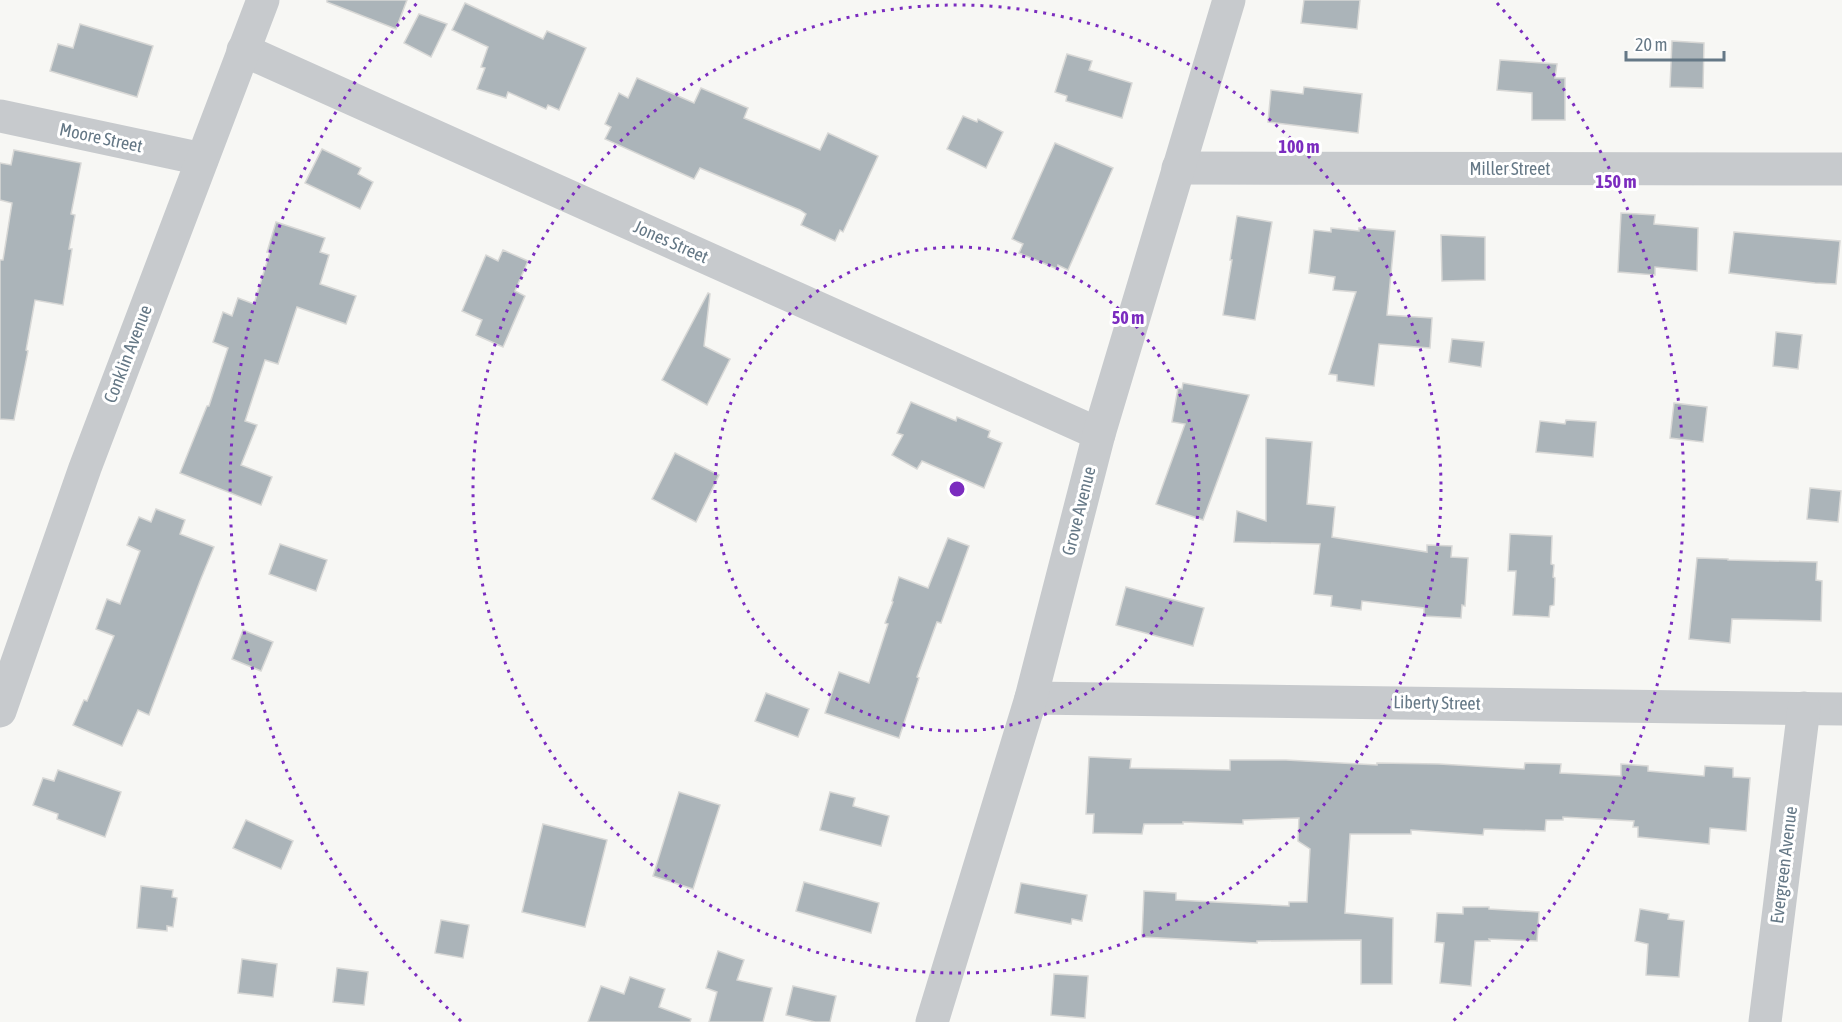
<svg xmlns="http://www.w3.org/2000/svg" width="1842" height="1022" font-family="'Asap Condensed',sans-serif">
  <style>
    .building { fill: #abb4b9; stroke: #d8d8d6; stroke-width: 1.5 }
    .lines { fill: none; stroke-linecap: round; stroke-linejoin: round }
    .minor { stroke: #c7cacd; stroke-width: 33 }
    .ring { fill: none; stroke: #7b2cbf; stroke-width: 3; stroke-dasharray: 3 6 }
    .labels { text-anchor: middle; stroke-width: 6; stroke-linejoin: round; paint-order: stroke }
    .street-label { font-size: 18px; fill: #657886; stroke: #fff }
    .centre { fill: #7b2cbf; stroke: #fff; stroke-width: 3 }
    .ring-label { font-size: 18px; text-anchor: middle; font-weight: bold; fill: #7b2cbf; stroke: #fff; stroke-width: 6; stroke-linejoin: round; paint-order: stroke }
  </style>
  <rect width="100%" height="100%" fill="#f7f7f4"/>
  <g class="building">
    <polygon points="327,0 407,0 396,29 327,2"/>
    <polygon points="1304,0 1360,0 1357,29 1301,23"/>
    <polygon points="465,3 543,39 547,31 586,48 559,110 548,105 546,109 508,92 506,98 477,89 485,68 481,67 488,47 452,30"/>
    <polygon points="419,14 447,24 431,57 404,43"/>
    <polygon points="80,24 153,46 137,97 50,71 58,44 73,48"/>
    <polygon points="1672,41 1704,43 1703,88 1670,87"/>
    <polygon points="1067,54 1092,61 1089,70 1132,83 1122,118 1066,101 1067,96 1055,92"/>
    <polygon points="1500,60 1557,64 1555,78 1565,78 1565,120 1532,120 1532,93 1497,90"/>
    <polygon points="637,78 694,103 701,88 748,108 744,118 820,150 828,133 878,156 843,232 840,230 835,241 801,225 806,214 800,210 700,168 694,179 605,139 611,127 605,124 619,93 628,98"/>
    <polygon points="1304,87 1362,94 1358,133 1268,122 1271,90 1303,94"/>
    <polygon points="963,116 977,122 978,119 1003,132 986,168 947,149"/>
    <polygon points="1055,143 1113,168 1068,270 1058,265 1057,269 1019,253 1023,244 1012,239"/>
    <polygon points="322,149 361,168 358,174 373,182 360,209 305,183"/>
    <polygon points="14,150 81,163 71,214 75,215 69,249 72,249 63,305 35,300 26,350 28,351 14,420 0,419 0,260 3,260 12,203 0,200 0,163 11,165"/>
    <polygon points="1621,213 1655,215 1654,224 1698,228 1697,271 1655,267 1655,275 1618,272"/>
    <polygon points="1237,216 1272,222 1255,320 1223,315 1232,260 1230,260"/>
    <polygon points="276,222 325,238 320,252 329,255 320,284 356,296 346,324 297,307 278,364 265,360 245,421 257,425 241,465 272,477 261,505 180,473 207,406 209,406 228,348 213,342 223,312 232,316 238,298 254,304 270,252 267,252"/>
    <polygon points="1331,228 1359,231 1359,228 1395,231 1387,315 1432,318 1430,348 1379,344 1374,386 1337,381 1337,375 1329,374 1356,292 1333,290 1335,277 1309,273 1314,230 1331,232"/>
    <polygon points="1734,232 1840,241 1836,284 1815,283 1729,273"/>
    <polygon points="1441,235 1485,237 1485,280 1442,281"/>
    <polygon points="503,250 528,261 515,291 525,296 503,347 476,335 482,320 462,311 486,255 498,261"/>
    <polygon points="708,293 710,294 704,346 730,359 707,405 662,380"/>
    <polygon points="1776,332 1802,335 1798,369 1773,366"/>
    <polygon points="1452,339 1484,342 1481,367 1449,362"/>
    <polygon points="1183,383 1249,395 1203,520 1156,504 1185,424 1172,422 1178,388 1182,389"/>
    <polygon points="911,402 956,421 957,417 990,431 988,437 1002,443 984,488 922,461 917,469 892,455 903,435 897,433"/>
    <polygon points="1674,403 1707,407 1703,442 1670,438"/>
    <polygon points="1566,420 1596,422 1593,457 1536,452 1540,421 1565,424"/>
    <polygon points="1266,438 1312,442 1307,504 1335,507 1332,537 1427,552 1427,545 1452,546 1451,557 1468,558 1465,606 1462,605 1461,618 1424,616 1424,608 1362,601 1361,610 1331,606 1332,596 1314,594 1320,544 1234,542 1237,511 1266,521"/>
    <polygon points="675,453 719,475 696,522 652,499"/>
    <polygon points="1810,488 1841,491 1838,522 1807,519"/>
    <polygon points="156,509 185,520 180,534 214,547 200,581 149,715 138,710 122,746 73,725 84,700 87,701 114,636 96,629 107,599 120,604 140,551 127,545 139,517 151,522"/>
    <polygon points="1510,534 1552,536 1551,564 1554,565 1553,577 1555,578 1554,605 1550,606 1549,617 1513,615 1516,571 1508,571"/>
    <polygon points="948,538 969,546 941,623 937,622 917,677 919,678 899,738 825,713 839,672 869,683 888,624 885,623 893,602 892,601 899,577 928,588"/>
    <polygon points="280,544 327,560 316,591 269,574"/>
    <polygon points="1697,558 1728,559 1728,560 1817,562 1816,580 1822,581 1821,621 1732,619 1730,643 1689,639"/>
    <polygon points="1126,587 1204,608 1193,646 1116,625"/>
    <polygon points="243,630 273,642 261,671 232,659"/>
    <polygon points="766,693 809,709 798,737 755,721"/>
    <polygon points="1089,757 1131,759 1130,768 1230,770 1230,760 1286,760 1377,765 1377,763 1439,764 1524,769 1525,763 1561,764 1560,773 1621,776 1621,764 1648,766 1648,771 1704,776 1705,766 1733,768 1733,777 1750,778 1746,831 1710,828 1709,844 1638,837 1638,827 1633,827 1634,821 1563,817 1563,820 1546,820 1545,831 1484,829 1483,835 1411,830 1411,834 1350,834 1345,913 1393,918 1392,984 1361,984 1361,940 1257,941 1257,943 1142,937 1144,891 1176,893 1176,900 1289,906 1289,902 1307,902 1310,849 1298,841 1299,818 1243,820 1243,824 1183,822 1183,824 1144,824 1142,834 1093,833 1094,814 1086,814"/>
    <polygon points="58,770 121,792 105,837 57,819 58,814 33,805 43,778 54,781"/>
    <polygon points="679,792 720,805 693,889 653,876"/>
    <polygon points="830,792 855,798 853,806 889,816 881,846 820,830"/>
    <polygon points="246,820 293,841 281,869 233,848"/>
    <polygon points="543,824 607,840 585,927 522,912"/>
    <polygon points="804,882 879,903 871,933 796,911"/>
    <polygon points="1021,883 1087,895 1082,921 1072,919 1071,924 1015,913"/>
    <polygon points="141,886 173,890 172,897 177,898 173,927 167,926 167,931 137,928"/>
    <polygon points="1463,907 1489,907 1489,909 1539,912 1537,941 1489,939 1490,941 1475,941 1471,986 1440,983 1444,943 1435,942 1437,913 1463,914"/>
    <polygon points="1640,909 1669,914 1668,919 1684,921 1679,977 1646,975 1648,944 1635,941"/>
    <polygon points="441,920 469,925 463,958 435,953"/>
    <polygon points="718,951 744,960 737,980 772,988 763,1022 709,1022 717,992 706,988"/>
    <polygon points="242,959 277,964 273,997 238,993"/>
    <polygon points="337,968 368,972 364,1005 333,1002"/>
    <polygon points="1054,974 1088,976 1085,1018 1051,1015"/>
    <polygon points="630,977 665,989 659,1007 691,1019 690,1022 588,1022 601,986 624,994"/>
    <polygon points="793,986 836,996 830,1022 815,1022 786,1015"/>
  </g>
  <g class="lines">
    <g class="minor">
      <polyline points="243,50 1099,434"/>
      <polyline points="0,116 202,159"/>
      <polyline points="1178,168 1842,169"/>
      <polyline points="1031,698 1842,709"/>
      <polyline points="0,711 85,468 263,0"/>
      <polyline points="932,1022 1031,698 1099,434 1229,0"/>
      <polyline points="1765,1022 1804,708"/>
    </g>
  </g>
  <g class="ring">
    <circle cx="957" cy="489" r="242"/>
    <circle cx="957" cy="489" r="484"/>
    <path d="M461 1021A727 727 0 0 1 417 3M1497 3A727 727 0 0 1 1453 1021"/>
  </g>
  <g class="labels">
    <g class="street-label">
      <text transform="translate(101 138) rotate(12)" y="6">Moore Street</text>
      <text x="1510" y="175">Miller Street</text>
      <text transform="translate(671 242) rotate(24)" y="6">Jones Street</text>
      <text transform="translate(128 354) rotate(-69)" y="6">Conklin Avenue</text>
      <text transform="translate(1079 511) rotate(-76)" y="6">Grove Avenue</text>
      <text transform="translate(1437 703) rotate(1)" y="6">Liberty Street</text>
      <text transform="translate(1784 865) rotate(-83)" y="6">Evergreen Avenue</text>
    </g>
  </g>
  <circle cx="957" cy="489" r="9" class="centre"/>
  <g class="ring-label">
    <text x="1299" y="153">100 m</text>
    <text x="1616" y="188">150 m</text>
    <text x="1128" y="324">50 m</text>
  </g>
  <path d="M1626 51v9h98v-9" fill="none" stroke="#657886" stroke-width="3"/>
  <text x="1635" y="51" font-size="18" fill="#657886" stroke="#ffffff" stroke-width="4.5" paint-order="stroke">20 m</text>
</svg>
